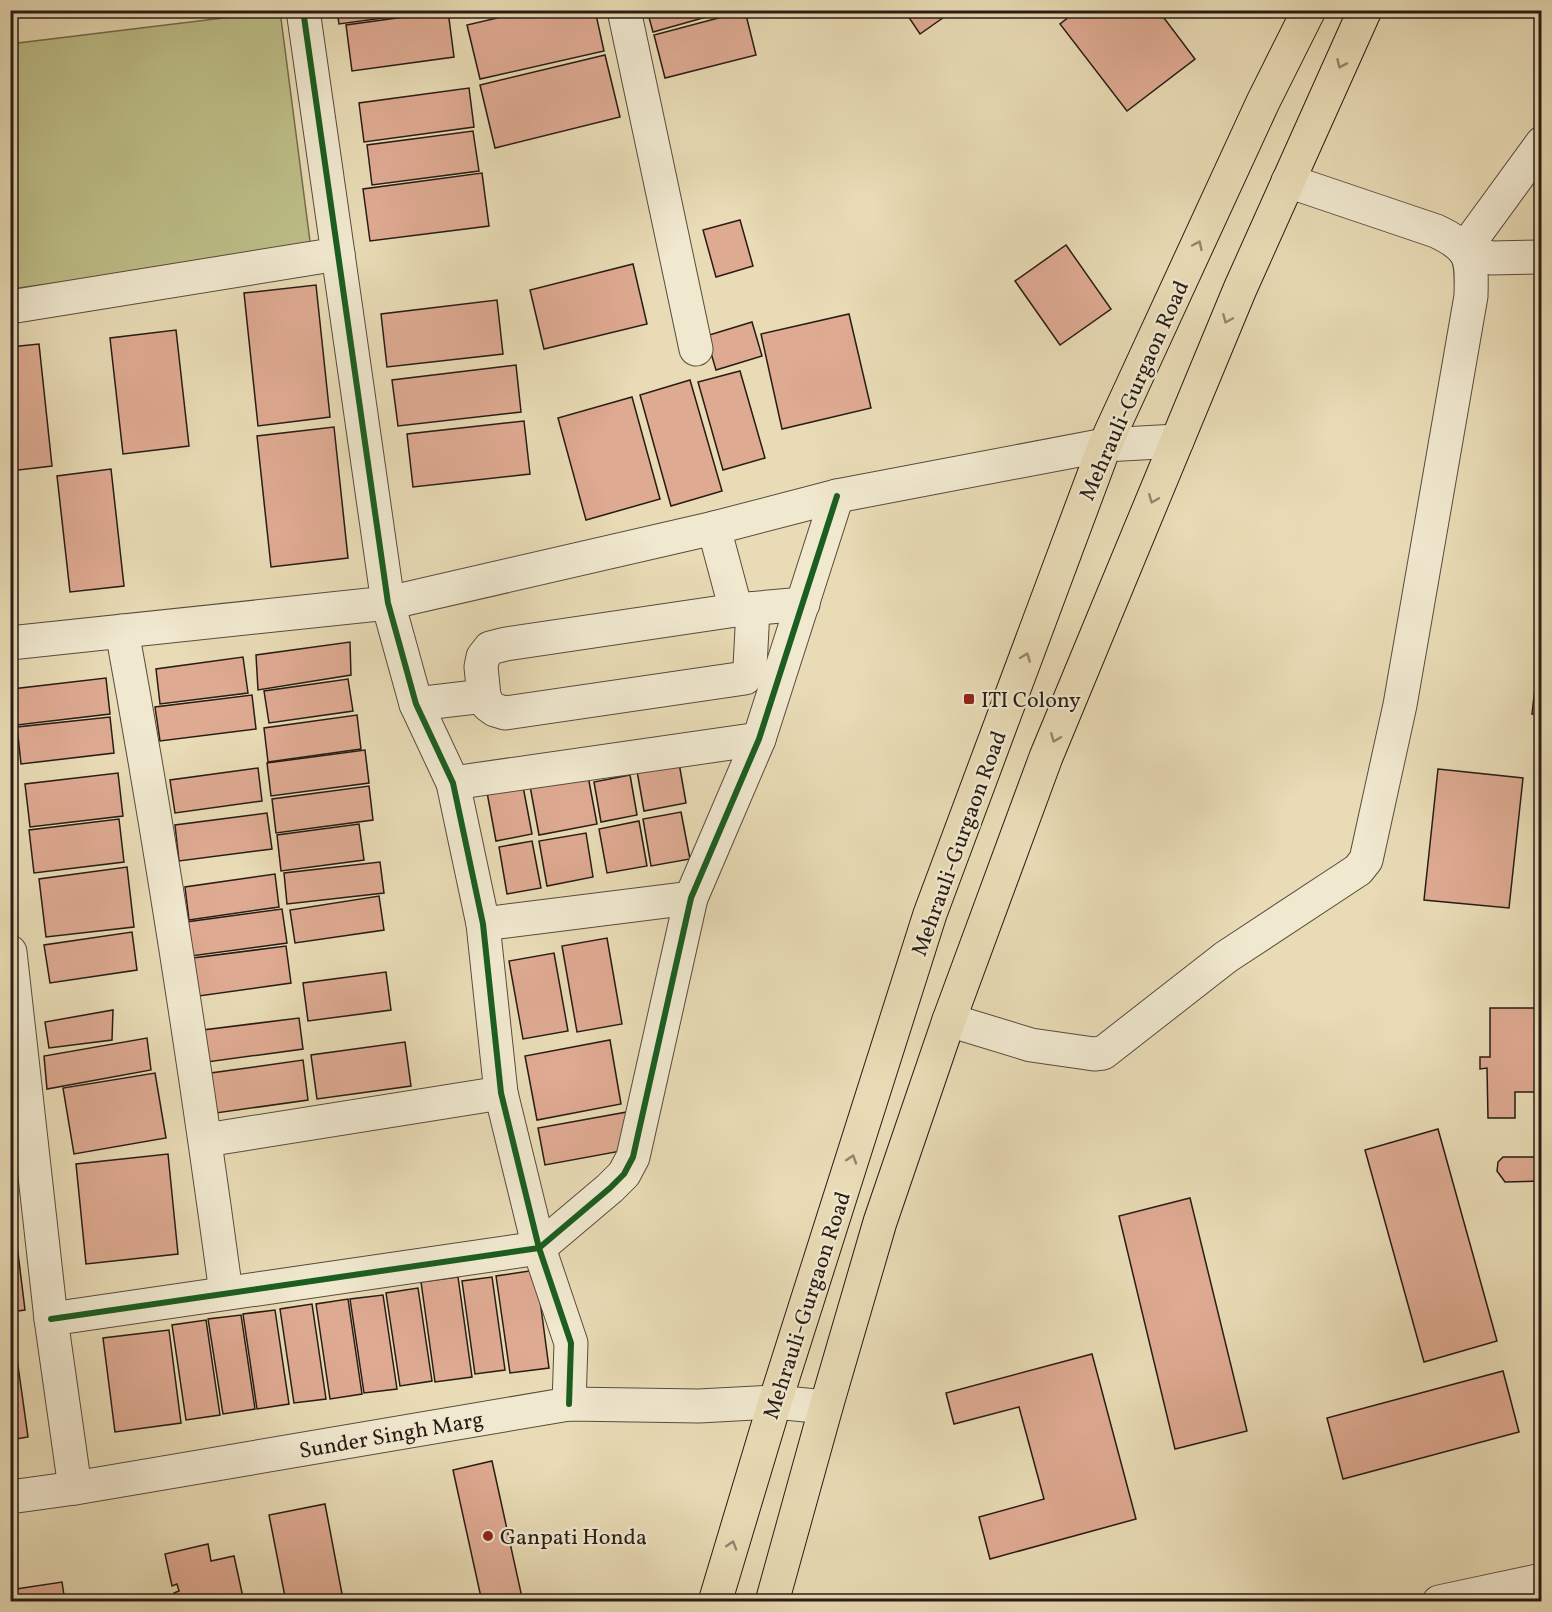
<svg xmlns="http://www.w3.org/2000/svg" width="1552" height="1612" font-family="Vollkorn,serif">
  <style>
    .green { fill: #bdbe88; stroke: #726d4e; stroke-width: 1.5 }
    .building { fill: #deaa92; stroke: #281c15; stroke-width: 1.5 }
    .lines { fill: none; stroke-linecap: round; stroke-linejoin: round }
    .minor-casing { stroke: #584c3d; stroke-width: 35 }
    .major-casing { stroke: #281c15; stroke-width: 35 }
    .minor { stroke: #f0e8cf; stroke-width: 33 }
    .major { stroke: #e8dbb5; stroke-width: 33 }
    .cycleway-casing { stroke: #f0e8cf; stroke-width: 10 }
    .cycleway { stroke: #1b5e20; stroke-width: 6 }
    .oneway { stroke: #92856d }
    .poi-dot { fill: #8f2418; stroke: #f0e8cf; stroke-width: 2 }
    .labels { text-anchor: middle; stroke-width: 4.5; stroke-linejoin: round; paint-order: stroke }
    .street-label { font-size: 22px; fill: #281c15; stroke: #f0e8cf }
    .poi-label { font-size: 22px; fill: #281c15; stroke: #f0e8cf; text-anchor: start }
  </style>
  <rect width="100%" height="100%" fill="#e8dbb5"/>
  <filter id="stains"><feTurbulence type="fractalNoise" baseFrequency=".00333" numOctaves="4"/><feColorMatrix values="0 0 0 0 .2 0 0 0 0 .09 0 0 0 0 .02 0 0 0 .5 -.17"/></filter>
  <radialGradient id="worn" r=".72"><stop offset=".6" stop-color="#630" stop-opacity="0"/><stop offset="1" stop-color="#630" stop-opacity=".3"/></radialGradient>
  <polygon class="green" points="280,11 311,249 11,289 10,44"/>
  <g class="building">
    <polygon points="337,10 443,10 339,24"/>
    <polygon points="531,10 595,10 604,51 480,79 467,25"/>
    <polygon points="647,10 731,10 653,32"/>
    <polygon points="904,10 954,10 920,34"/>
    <polygon points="1078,10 1158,10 1195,59 1127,111 1060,24"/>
    <polygon points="448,11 454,57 352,71 346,25"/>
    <polygon points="745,11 756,55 665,78 654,35"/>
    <polygon points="605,55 620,117 495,148 480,85"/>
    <polygon points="469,88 474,127 364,142 359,103"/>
    <polygon points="473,131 479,171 372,185 367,145"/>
    <polygon points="482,173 489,226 370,241 363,189"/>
    <polygon points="740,220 753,266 716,277 703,230"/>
    <polygon points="1066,245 1111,309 1060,345 1015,281"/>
    <polygon points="633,264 647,324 544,349 530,290"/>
    <polygon points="316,285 330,417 258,426 244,293"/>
    <polygon points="497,300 503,354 387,367 381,314"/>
    <polygon points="849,314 871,408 782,429 761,334"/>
    <polygon points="752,322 762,356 716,370 706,336"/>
    <polygon points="176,330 189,446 123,454 110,338"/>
    <polygon points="39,344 52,466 10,471 10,347"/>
    <polygon points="516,365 521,412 398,426 392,380"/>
    <polygon points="740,371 765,458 723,470 698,382"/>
    <polygon points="690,380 722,491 671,506 640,395"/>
    <polygon points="632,397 660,499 586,520 558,418"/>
    <polygon points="524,421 530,474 413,487 407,434"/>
    <polygon points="334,427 348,558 271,567 257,436"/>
    <polygon points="111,469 124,586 70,592 57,476"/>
    <polygon points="350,642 351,675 258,690 256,655"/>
    <polygon points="243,657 248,693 160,704 156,669"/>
    <polygon points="1538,660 1542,660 1542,715 1532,714"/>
    <polygon points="106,678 110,714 17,725 12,689"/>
    <polygon points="348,679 353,711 269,723 264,691"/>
    <polygon points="252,695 256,729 160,741 155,707"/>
    <polygon points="357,715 361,749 268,762 264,728"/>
    <polygon points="110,717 114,753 21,764 17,727"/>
    <polygon points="365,750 369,783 271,796 267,763"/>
    <polygon points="679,763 686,803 644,811 637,771"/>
    <polygon points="258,768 262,801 175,813 170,780"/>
    <polygon points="1438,769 1523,778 1509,908 1424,900"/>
    <polygon points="118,773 123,816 30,827 25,784"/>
    <polygon points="630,775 637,815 601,822 594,782"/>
    <polygon points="588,776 597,824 539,835 530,786"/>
    <polygon points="522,781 532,834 496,841 486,787"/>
    <polygon points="369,786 373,820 276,833 272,799"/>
    <polygon points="681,812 690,859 651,866 643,819"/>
    <polygon points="267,813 272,849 179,861 175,825"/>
    <polygon points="119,819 124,862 34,873 29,830"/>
    <polygon points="639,821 647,866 607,873 599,829"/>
    <polygon points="359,824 364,860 281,871 277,835"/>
    <polygon points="586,833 593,877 547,886 539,841"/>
    <polygon points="532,841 541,888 507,894 499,847"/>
    <polygon points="380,862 384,893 287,904 284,873"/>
    <polygon points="127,867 134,927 46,937 39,879"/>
    <polygon points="275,874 279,907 189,920 185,887"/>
    <polygon points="379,896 384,930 295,943 290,910"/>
    <polygon points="282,909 287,943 191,956 186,922"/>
    <polygon points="132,932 137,970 50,983 44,945"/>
    <polygon points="607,938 622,1024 577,1032 562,946"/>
    <polygon points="286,946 291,983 199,996 193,958"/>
    <polygon points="554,953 568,1031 523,1039 509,961"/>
    <polygon points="386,972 391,1010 308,1021 303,983"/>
    <polygon points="1490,1008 1542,1008 1542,1092 1515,1092 1515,1118 1488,1118 1487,1068 1480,1069 1480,1057 1490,1057"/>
    <polygon points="113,1010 112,1040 49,1048 45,1022"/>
    <polygon points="299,1018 303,1049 207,1062 203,1030"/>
    <polygon points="147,1038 151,1070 47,1089 44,1056"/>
    <polygon points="610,1040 621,1104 537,1120 525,1056"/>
    <polygon points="405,1042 411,1086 317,1099 311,1055"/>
    <polygon points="303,1060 308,1100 216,1113 211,1073"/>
    <polygon points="155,1073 166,1138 74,1154 63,1088"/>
    <polygon points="627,1112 632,1149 545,1165 538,1128"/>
    <polygon points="1438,1129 1497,1341 1424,1362 1365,1150"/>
    <polygon points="168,1154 178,1254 86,1264 76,1164"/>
    <polygon points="1503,1157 1542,1157 1542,1181 1505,1182 1497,1171 1498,1162"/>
    <polygon points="1190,1198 1247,1431 1175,1449 1119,1216"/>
    <polygon points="17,1245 25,1310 10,1312 10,1246"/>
    <polygon points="536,1270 549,1368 510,1373 496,1276"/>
    <polygon points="458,1277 472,1377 435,1382 421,1282"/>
    <polygon points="492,1277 505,1370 475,1374 462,1281"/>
    <polygon points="418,1288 432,1381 400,1386 386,1293"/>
    <polygon points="383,1295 397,1389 364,1393 350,1299"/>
    <polygon points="348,1299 362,1394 330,1399 316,1304"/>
    <polygon points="312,1304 326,1399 294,1403 280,1309"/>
    <polygon points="275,1310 289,1404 257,1409 243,1314"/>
    <polygon points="241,1315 255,1409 223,1414 208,1319"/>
    <polygon points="206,1320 220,1415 186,1420 172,1325"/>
    <polygon points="13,1330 28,1437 10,1440 10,1331"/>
    <polygon points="169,1330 181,1423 115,1432 103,1338"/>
    <polygon points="1092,1354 1136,1519 990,1559 979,1517 1044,1499 1019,1407 954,1424 946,1393"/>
    <polygon points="1503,1371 1519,1432 1343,1479 1327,1418"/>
    <polygon points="492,1461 523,1602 482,1602 453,1470"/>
    <polygon points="325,1504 342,1594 303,1602 286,1602 269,1515"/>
    <polygon points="208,1544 211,1561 234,1556 244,1602 176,1602 174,1593 179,1591 177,1584 172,1586 165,1554"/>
    <polygon points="62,1582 65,1602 10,1602 10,1590"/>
  </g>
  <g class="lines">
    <defs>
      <g id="minor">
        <polyline points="303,10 388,603 416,704 453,783 483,924 501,1093 539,1248 571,1343 569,1404"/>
        <polyline points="624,10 696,349"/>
        <polyline points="1542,143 1464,250 1491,258 1542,257"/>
        <polyline points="10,307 338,254"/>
        <polyline points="714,528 736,610 803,604"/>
        <polyline points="736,610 506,644 490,648 483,657 481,667 484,696 488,705 495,710 505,713 745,678 750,667 753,609"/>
        <path d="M 122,631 C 162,850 196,1071 226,1293"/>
        <polyline points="10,643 388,603 714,528 837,496 1105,445 1177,441"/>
        <polyline points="416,704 484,696"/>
        <polyline points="453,783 759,739"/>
        <polyline points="483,924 691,898"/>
        <polyline points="10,952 51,1319 75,1488"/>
        <path d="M 949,1020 L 1031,1045 L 1094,1054 L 1103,1053 L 1226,957 L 1358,870 L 1366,860 L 1400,705 L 1471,296 C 1472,258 1472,248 1436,231 L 1288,181"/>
        <polyline points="206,1140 501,1093"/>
        <polyline points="51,1319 539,1248 610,1188 624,1174 633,1157 691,898 759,739 837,496"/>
        <polyline points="10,1497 75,1488 569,1404 699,1406 775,1402 826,1407"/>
        <polyline points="1439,1602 1542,1580"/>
      </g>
      <g id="major">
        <polyline points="715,1602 775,1402 930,914 1105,445 1263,102 1309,10"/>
        <polyline points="772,1602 826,1407 880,1222 949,1020 1046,757 1240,289 1365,10"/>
      </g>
    </defs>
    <use href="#minor" class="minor-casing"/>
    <use href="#major" class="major-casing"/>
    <use href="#minor" class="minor"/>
    <use href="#major" class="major"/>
    <defs>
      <g id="cycleway">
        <polyline points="303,10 388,603 416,704 453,783 483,924 501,1093 539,1248 571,1343 569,1404"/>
        <polyline points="51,1319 539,1248 610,1188 624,1174 633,1157 691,898 759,739 837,496"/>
      </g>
    </defs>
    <use href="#cycleway" class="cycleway-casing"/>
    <use href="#cycleway" class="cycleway"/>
  </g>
  <defs><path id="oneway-chevron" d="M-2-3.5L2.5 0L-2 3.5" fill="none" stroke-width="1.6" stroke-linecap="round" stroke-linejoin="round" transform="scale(1.5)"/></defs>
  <g class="oneway">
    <use href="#oneway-chevron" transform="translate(1341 64) rotate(114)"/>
    <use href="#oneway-chevron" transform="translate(1198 245) rotate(-65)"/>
    <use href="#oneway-chevron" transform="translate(1227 319) rotate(113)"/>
    <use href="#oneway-chevron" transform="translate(1153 499) rotate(112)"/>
    <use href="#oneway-chevron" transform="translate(1026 657) rotate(-69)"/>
    <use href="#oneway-chevron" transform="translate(1055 738) rotate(112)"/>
    <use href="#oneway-chevron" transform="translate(852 1159) rotate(-72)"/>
    <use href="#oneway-chevron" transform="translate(732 1545) rotate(-73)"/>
  </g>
  <g class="poi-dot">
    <rect x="963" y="693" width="12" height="12" rx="3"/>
    <circle cx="488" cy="1536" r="6"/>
  </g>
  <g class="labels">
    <g class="street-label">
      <text transform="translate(1133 390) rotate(-66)" y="8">Mehrauli-Gurgaon Road</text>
      <text transform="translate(958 843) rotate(-70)" y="8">Mehrauli-Gurgaon Road</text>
      <text transform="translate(806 1305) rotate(-72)" y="8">Mehrauli-Gurgaon Road</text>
      <text transform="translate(391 1434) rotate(-10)" y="8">Sunder Singh Marg</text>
    </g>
    <g class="poi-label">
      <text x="981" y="707">ITI Colony</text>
      <text x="500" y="1544">Ganpati Honda</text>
    </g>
  </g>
  <rect width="1552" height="1612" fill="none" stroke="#e8dbb5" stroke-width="36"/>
  <rect x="12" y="12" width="1528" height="1588" fill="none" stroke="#281c15" stroke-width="3"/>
  <rect x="18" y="18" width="1516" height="1576" fill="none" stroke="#281c15" stroke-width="1.5"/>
  <rect width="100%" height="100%" filter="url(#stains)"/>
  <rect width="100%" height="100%" fill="url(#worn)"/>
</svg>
